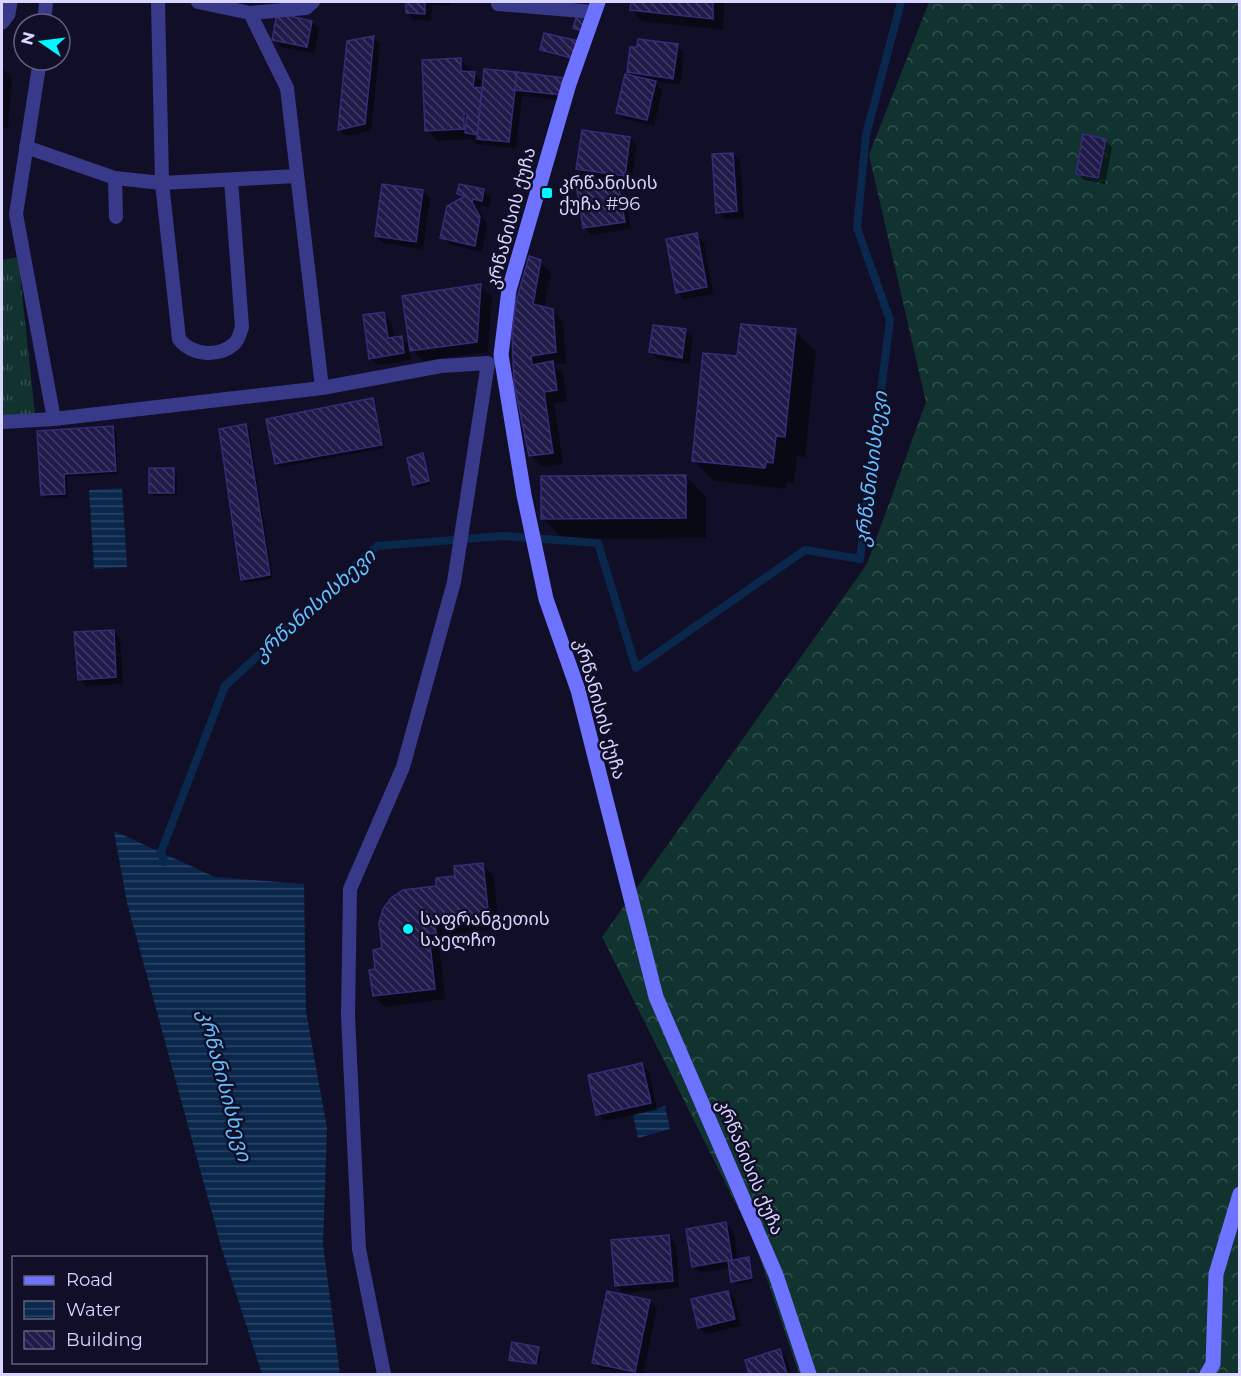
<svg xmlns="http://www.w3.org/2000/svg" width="1241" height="1376" font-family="Montserrat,'Noto Sans Georgian',sans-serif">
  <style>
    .forest { fill: url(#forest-crowns) }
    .park { fill: url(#park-tufts) }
    .water { fill: url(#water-rules) }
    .shadow { fill: #0007 }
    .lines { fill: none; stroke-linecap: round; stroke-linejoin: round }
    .stream { stroke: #0a274c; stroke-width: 8 }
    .building { fill: url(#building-back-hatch); stroke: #352b77; stroke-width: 1.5 }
    .lane { stroke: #383a89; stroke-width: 14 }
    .street { stroke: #383a89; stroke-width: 15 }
    .secondary { stroke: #6d73ff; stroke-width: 15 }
    .poi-dot { fill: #02f6ff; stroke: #110f28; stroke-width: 2 }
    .labels { text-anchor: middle; stroke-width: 5; stroke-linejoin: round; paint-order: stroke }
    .poi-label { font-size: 18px; fill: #d8d6ff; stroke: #110f28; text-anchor: start }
    .street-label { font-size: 18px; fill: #d8d6ff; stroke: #110f28 }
    .water-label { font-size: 20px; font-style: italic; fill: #64c1ff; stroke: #110f28 }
  </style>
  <defs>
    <pattern id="forest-crowns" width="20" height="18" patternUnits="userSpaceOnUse" patternTransform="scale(1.5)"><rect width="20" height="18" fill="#11332f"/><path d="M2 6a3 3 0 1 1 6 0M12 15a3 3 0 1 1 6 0" fill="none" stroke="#33504e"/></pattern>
    <pattern id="park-tufts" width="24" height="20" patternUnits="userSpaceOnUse" patternTransform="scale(1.5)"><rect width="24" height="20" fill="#11332f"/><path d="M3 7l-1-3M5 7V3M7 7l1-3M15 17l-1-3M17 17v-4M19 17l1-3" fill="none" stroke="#33504e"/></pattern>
    <pattern id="water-rules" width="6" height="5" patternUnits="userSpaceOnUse" patternTransform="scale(1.5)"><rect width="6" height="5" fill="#0a274c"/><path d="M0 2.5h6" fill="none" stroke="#2d4667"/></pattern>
    <pattern id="building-back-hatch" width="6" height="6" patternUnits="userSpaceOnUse" patternTransform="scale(1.5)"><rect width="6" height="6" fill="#201a4a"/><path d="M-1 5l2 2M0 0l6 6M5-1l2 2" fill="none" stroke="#403b65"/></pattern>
  </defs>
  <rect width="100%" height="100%" fill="#110f28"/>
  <polygon class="forest" points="929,2 1239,2 1239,1374 799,1374 753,1238 602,937 867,564 926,402 869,155"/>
  <polygon class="park" points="18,257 35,414 2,417 2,260"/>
  <g class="water">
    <polygon points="122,488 127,567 94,569 89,490"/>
    <polygon points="114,831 215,877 304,884 306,1012 327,1128 323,1244 340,1374 262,1374 223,1253 127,903"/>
    <polygon points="665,1106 670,1129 638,1138 633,1115"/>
  </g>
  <g class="shadow">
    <polygon points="408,2 450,2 450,6 432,5 431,21 414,20 407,12"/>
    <polygon points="633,2 724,2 723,30 642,21 631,10"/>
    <polygon points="312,22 319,29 314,53 281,47 274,39"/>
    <polygon points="545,35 578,61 545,53 542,50"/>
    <polygon points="373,37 380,44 371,131 346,136 339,129"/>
    <polygon points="677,46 684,53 680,85 653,81 662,90 654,126 625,119 618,112 635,78 628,72 638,49"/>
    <polygon points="460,59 484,84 486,70 563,79 569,101 522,96 516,148 477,144 473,139 438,141 427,130"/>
    <polygon points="2,68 12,78 8,129 2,128"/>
    <polygon points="630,138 637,145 631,183 585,176 578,169"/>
    <polygon points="1105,140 1112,147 1105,184 1084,180 1077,173"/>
    <polygon points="732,154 740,161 744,218 725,219 718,212"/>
    <polygon points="600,182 607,192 619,190 626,197 631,229 591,235 584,227"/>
    <polygon points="423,191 430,198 423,249 383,243 376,236"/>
    <polygon points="484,191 491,198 489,207 480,206 479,210 487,225 482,252 449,244 442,237 464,198 459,193"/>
    <polygon points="697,235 704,242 713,294 684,299 677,292"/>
    <polygon points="540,262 551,273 544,308 552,310 563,322 566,363 554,365 563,374 567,401 554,403 563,464 542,467 531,456 515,383"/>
    <polygon points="481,286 492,297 488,352 423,361 409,347 411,360 378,365 371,358 384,313 391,321 394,339 401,338 412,348"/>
    <polygon points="685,331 693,338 689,364 658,359 651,352"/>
    <polygon points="795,331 816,351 805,457 797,456 794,483 786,482 786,489 714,481 693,460 739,358"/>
    <polygon points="372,399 375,403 384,448 280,467 277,464"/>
    <polygon points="246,425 249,429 273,578 245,583 242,580"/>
    <polygon points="113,428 116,431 118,474 67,477 68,497 46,498 43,495 39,432"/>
    <polygon points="423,455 431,484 418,488 415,485"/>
    <polygon points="174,470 177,473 177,495 154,496 151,493"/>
    <polygon points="686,476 706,497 706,538 563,539 542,518"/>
    <polygon points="113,631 120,638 123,684 86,686 79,679"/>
    <polygon points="483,865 494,876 499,929 445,935 446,944 439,944 445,999 385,1007 374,996 377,971 383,950 438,887"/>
    <polygon points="642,1065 649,1072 657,1110 605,1121 598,1114"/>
    <polygon points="726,1223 733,1231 738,1260 748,1259 751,1262 754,1281 736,1284 730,1268 701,1273 693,1266"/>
    <polygon points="669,1237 676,1244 679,1288 623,1293 616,1286"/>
    <polygon points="728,1292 735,1299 741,1326 706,1334 699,1327"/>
    <polygon points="649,1302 657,1309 643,1374 601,1369 594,1362"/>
    <polygon points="538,1348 541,1351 539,1363 510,1359"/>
    <polygon points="779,1351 787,1358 791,1374 751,1374 747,1361"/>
  </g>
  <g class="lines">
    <polyline class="stream" points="164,862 161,852 225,686 377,546 503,536 598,543 636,668 805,550 860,559 890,320 857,228 866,135 901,2"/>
  </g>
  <g class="building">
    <polygon points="406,2 425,2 425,14 406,13"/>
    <polygon points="631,2 713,2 713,19 630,10"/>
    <polygon points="277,13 312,21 307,47 272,40"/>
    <polygon points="577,14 586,16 582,31 573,28"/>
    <polygon points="544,33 579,41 575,59 540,50"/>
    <polygon points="374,36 365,124 338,130 347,41"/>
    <polygon points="638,39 678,44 673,79 627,72 630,47 637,47"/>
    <polygon points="461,58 461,71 475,72 473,87 482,88 477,135 465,133 467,114 464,113 464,129 425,131 422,60"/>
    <polygon points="484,69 517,72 509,142 477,139"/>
    <polygon points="517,72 564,78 562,95 515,90"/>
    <polygon points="625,74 656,81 647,120 616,113"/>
    <polygon points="582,130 630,137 625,176 576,169"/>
    <polygon points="1083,134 1106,139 1098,178 1076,174"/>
    <polygon points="733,153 737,211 716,213 712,154"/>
    <polygon points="600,181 602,191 619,188 625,222 583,228 576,184"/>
    <polygon points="382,184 423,190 416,242 375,236"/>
    <polygon points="459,184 484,189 482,201 473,199 472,202 480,217 475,246 440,238 447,206 465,196 457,194"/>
    <polygon points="697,233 707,287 676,293 666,239"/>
    <polygon points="529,256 541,260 533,304 553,309 556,352 531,356 532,365 553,361 557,390 544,392 553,453 529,456 514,383 512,335 516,302"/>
    <polygon points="481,284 477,342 410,351 402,296"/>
    <polygon points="384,312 388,338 402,336 404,353 369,359 363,315"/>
    <polygon points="741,324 796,329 785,437 776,436 773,463 766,462 765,468 692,461 703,353 737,356"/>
    <polygon points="653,325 686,329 682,358 649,352"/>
    <polygon points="373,398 382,445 275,464 266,419"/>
    <polygon points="246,424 270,575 241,580 219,429"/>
    <polygon points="113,426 116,471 64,474 65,494 41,495 37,431"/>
    <polygon points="423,453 429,481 413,485 407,458"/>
    <rect x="149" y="468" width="25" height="25"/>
    <polygon points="686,475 686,518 541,519 541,476"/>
    <polygon points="114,630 116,677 78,680 74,632"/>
    <polygon points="483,863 489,919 435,924 436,933 429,934 435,989 373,996 369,970 375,969 373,950 382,948 379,923 383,909 391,898 403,890 436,886 436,878 455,876 454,866"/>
    <polygon points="642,1063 651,1103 596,1115 588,1075"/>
    <polygon points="726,1222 732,1260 692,1267 686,1229"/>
    <polygon points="669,1235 673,1281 615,1286 611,1240"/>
    <polygon points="749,1257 752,1278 731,1282 728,1261"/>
    <polygon points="607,1291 650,1300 635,1372 592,1363"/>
    <polygon points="728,1291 735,1319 698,1328 691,1299"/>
    <polygon points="512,1342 539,1347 536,1364 509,1360"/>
    <polygon points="780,1349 787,1374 749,1374 745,1360"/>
  </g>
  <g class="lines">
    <g class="lane">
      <polyline points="158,2 162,183 297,176"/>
      <polyline points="198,2 250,13 306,8 313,2"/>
      <polyline points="498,4 594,12"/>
      <polyline points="250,13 287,88 322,388"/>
      <polyline points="44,24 46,2"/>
      <polyline points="40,60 16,214 54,419"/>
      <path d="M 26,147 L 115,178 L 162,183 L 179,339 C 191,355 218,358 234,344 C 238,341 240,333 242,327 L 231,180"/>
      <polyline points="115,178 116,217"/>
      <polyline points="2,422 54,419 322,388 441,366 488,363 454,582 403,767 350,889 348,1016 359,1249 384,1374"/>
    </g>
    <polyline class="street" points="2,22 8,14 10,2"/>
    <g class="secondary">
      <polyline points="598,2 569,84 509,290 501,355 524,495 546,599 578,690 656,997 776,1275 809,1374"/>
      <polyline points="1207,1374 1213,1364 1216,1274 1240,1194"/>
    </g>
  </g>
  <g class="poi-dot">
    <rect x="541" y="187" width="12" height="12" rx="3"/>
    <circle cx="408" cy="929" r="6"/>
  </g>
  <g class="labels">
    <g class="poi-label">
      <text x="559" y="189">კრწანისის<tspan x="559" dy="21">ქუჩა #96</tspan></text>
      <text x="420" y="925">საფრანგეთის<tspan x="420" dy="21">საელჩო</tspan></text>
    </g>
    <g class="street-label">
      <text transform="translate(511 218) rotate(-75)" y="6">კრწანისის ქუჩა</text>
      <text transform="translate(600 709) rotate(74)" y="6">კრწანისის ქუჩა</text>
      <text transform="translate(750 1167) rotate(67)" y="6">კრწანისის ქუჩა</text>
    </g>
    <g class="water-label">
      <text transform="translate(871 469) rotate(-83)" y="7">კრწანისისხევი</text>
      <text transform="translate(314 605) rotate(-42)" y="7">კრწანისისხევი</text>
      <text transform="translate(225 1085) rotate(75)" y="7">კრწანისისხევი</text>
    </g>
  </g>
  <rect width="1241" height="1376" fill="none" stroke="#d8d6ff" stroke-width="6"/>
  <rect x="12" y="1256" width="195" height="108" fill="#110f28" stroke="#615f7e" stroke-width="1.5"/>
  <rect x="24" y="1276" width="30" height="9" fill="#6d73ff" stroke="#615f7e" stroke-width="1.5"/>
  <text x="66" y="1286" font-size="18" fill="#d8d6ff">Road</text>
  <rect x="24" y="1301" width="30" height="18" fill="url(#water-rules)" stroke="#615f7e" stroke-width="1.5"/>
  <text x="66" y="1316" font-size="18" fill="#d8d6ff">Water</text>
  <rect x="24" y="1331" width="30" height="18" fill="url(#building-back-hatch)" stroke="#615f7e" stroke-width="1.5"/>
  <text x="66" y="1346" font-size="18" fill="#d8d6ff">Building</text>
  <g transform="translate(42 42) rotate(284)"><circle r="28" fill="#110f28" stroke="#615f7e" stroke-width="1.5"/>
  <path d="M0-4.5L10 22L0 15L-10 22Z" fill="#02f6ff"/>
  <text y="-9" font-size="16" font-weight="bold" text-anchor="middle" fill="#d8d6ff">N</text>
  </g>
</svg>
